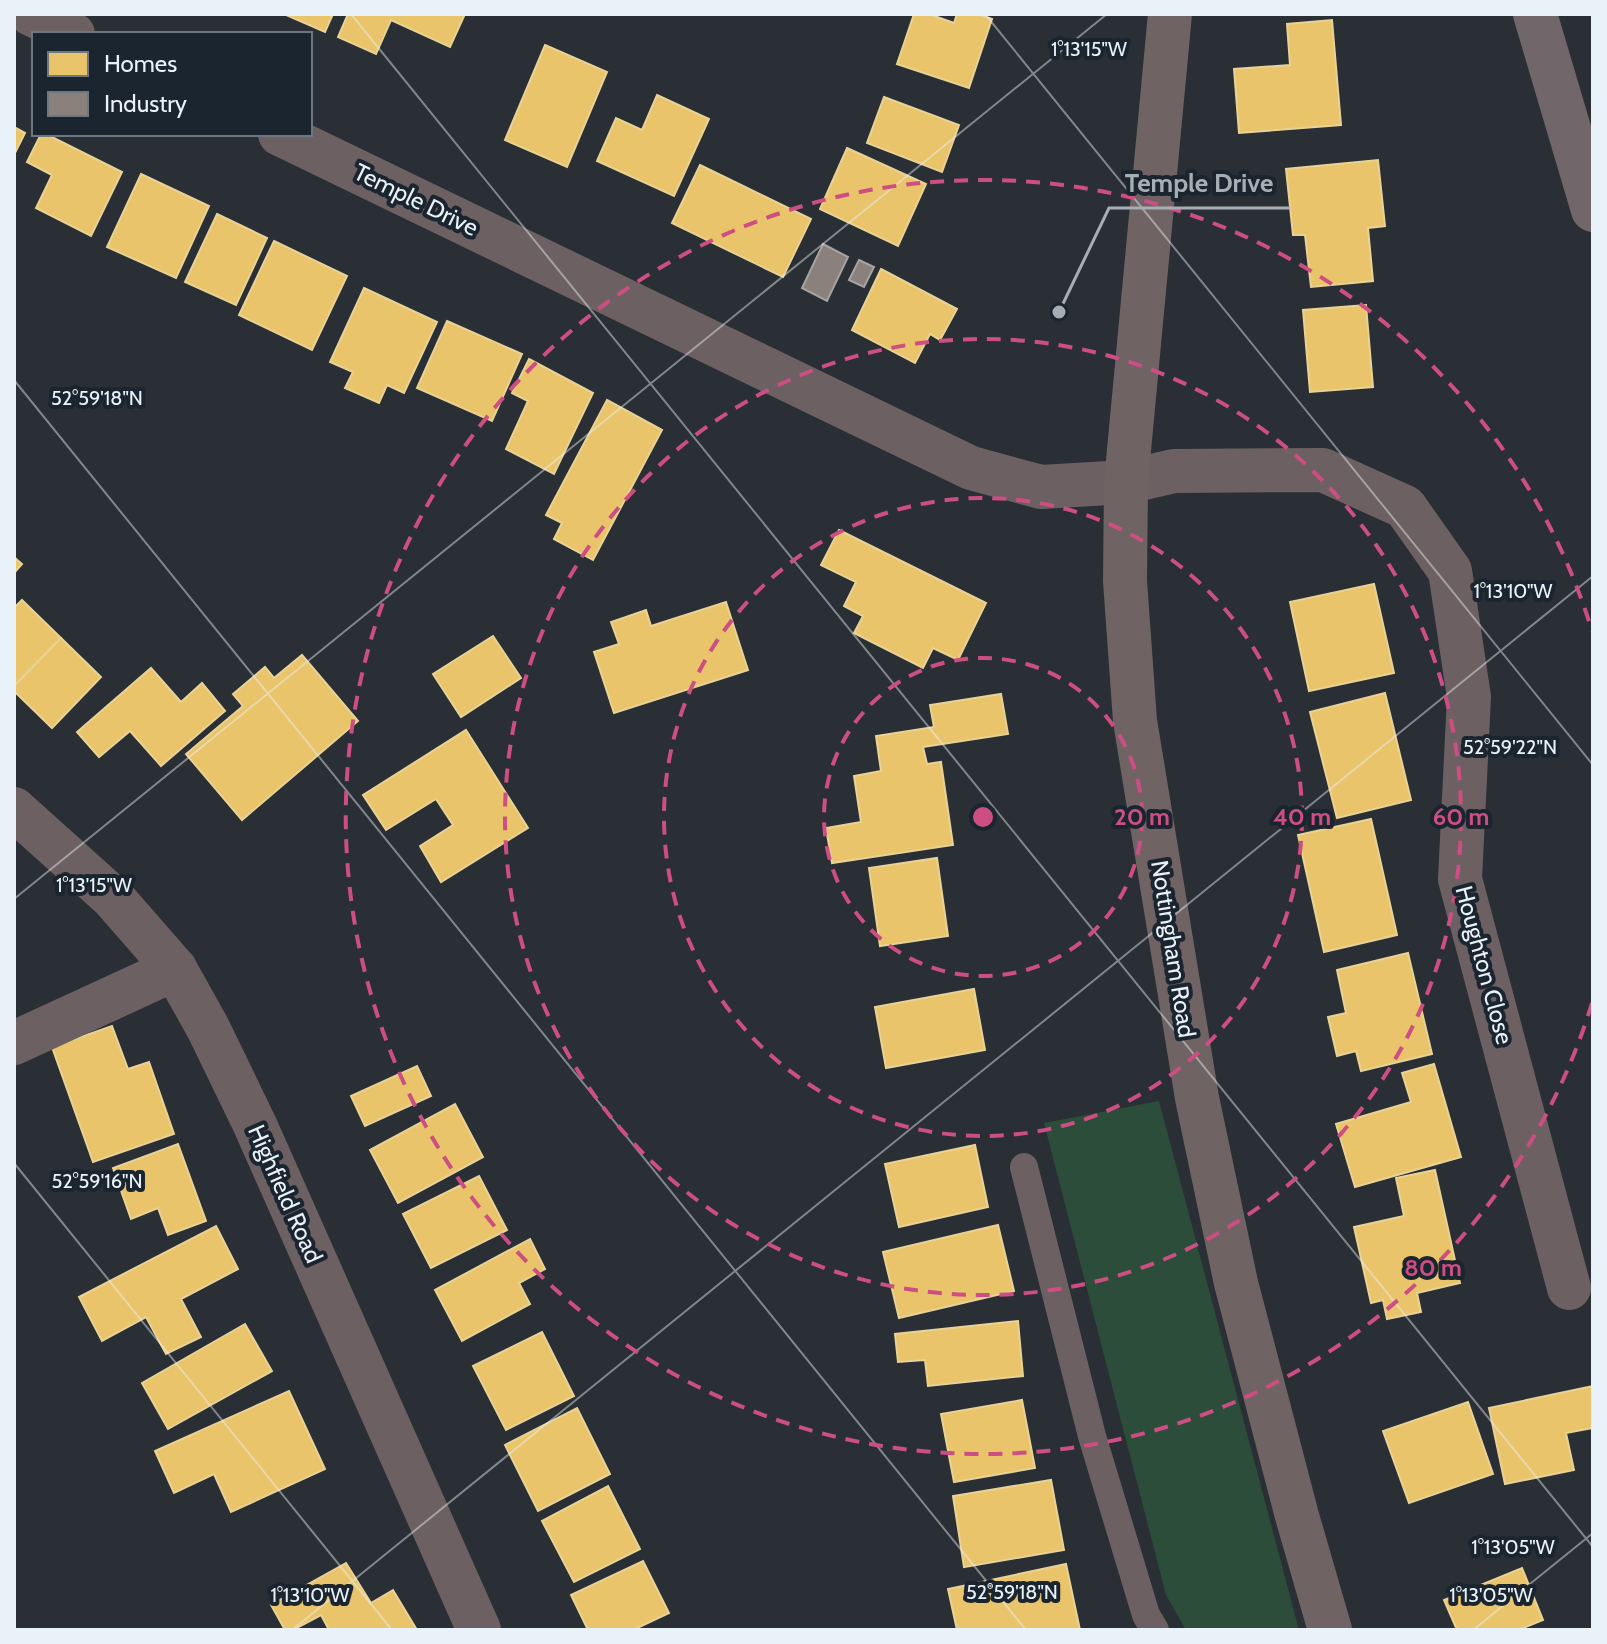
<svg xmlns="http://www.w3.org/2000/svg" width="1607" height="1644" font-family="Cabin,sans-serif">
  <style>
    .green { fill: #2c4d3a }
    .homes { fill: #e9c46a; stroke: #e9d295; stroke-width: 2 }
    .industry { fill: #8a817c; stroke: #a7a3a2; stroke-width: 2 }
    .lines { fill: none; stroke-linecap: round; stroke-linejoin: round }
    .lane { stroke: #6d6062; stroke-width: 28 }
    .street { stroke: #6d6062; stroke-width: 44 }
    .secondary { stroke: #6f6364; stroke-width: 44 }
    .highway { stroke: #71666a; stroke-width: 44 }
    .ticks { fill: none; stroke: #eaf2f9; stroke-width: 2; stroke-opacity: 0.45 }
    .ring { fill: none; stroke: #cc4e82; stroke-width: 4; stroke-dasharray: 14 10 }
    .labels { text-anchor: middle; stroke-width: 8; stroke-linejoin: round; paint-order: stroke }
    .street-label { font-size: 24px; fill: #eaf2f9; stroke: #1a252f }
    .ticks-label { font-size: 20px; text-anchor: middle; fill: #eaf2f9; stroke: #1a252f; stroke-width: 8; stroke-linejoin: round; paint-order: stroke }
    .centre { fill: #cc4e82; stroke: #1a252f; stroke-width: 4 }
    .ring-label { font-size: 24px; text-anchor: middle; font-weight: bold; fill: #cc4e82; stroke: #1a252f; stroke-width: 8; stroke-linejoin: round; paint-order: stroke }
    .leader { fill: none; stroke: #a6aeb4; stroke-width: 3 }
    .callout-dot { fill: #a6aeb4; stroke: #1a252f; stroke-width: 3 }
    .callout-label { font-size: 26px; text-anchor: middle; font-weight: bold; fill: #a6aeb4; stroke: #1a252f; stroke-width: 8; stroke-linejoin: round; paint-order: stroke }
  </style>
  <rect width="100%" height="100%" fill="#292f34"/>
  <polygon class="green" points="1159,1101 1299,1630 1186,1630 1166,1595 1044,1123"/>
  <g class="homes">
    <polygon points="284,14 333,14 325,32"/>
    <polygon points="348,14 465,14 450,47 391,20 376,54 338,37"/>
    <polygon points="914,14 929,14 954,23 957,14 977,14 992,19 969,88 897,64"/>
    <polygon points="1332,20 1341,125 1239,133 1234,69 1290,65 1287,24"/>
    <polygon points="545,45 607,72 567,167 505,140"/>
    <polygon points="657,95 709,119 674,196 597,161 616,118 642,130"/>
    <polygon points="884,97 959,125 942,172 867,143"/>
    <polygon points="14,127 25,133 14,155"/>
    <polygon points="41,134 46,134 122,172 91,236 36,208 52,175 27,162"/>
    <polygon points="847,148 926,184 898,246 820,209"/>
    <polygon points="1378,160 1385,226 1368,228 1373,281 1311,287 1305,235 1293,235 1286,169"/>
    <polygon points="700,165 811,219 783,277 672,223"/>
    <polygon points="141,174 209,206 176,278 107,247"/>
    <polygon points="217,214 267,238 236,305 185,282"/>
    <polygon points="274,241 347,276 312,350 239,315"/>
    <polygon points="881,269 957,309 940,340 930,334 915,363 852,330"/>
    <polygon points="364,288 437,322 404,393 387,385 379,403 345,388 353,372 330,362"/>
    <polygon points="1366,305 1373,387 1310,392 1303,310"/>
    <polygon points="447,321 522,354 492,421 417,388"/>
    <polygon points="529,359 593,393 554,474 506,449 528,401 512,393"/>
    <polygon points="607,400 662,430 593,560 554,539 562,523 546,515"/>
    <polygon points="839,530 986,603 958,660 933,648 923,668 854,633 863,616 844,606 856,582 821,565"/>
    <polygon points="14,557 22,564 14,573"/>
    <polygon points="1374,584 1394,673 1309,691 1290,602"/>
    <polygon points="22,600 61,638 14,686 14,608"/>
    <polygon points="726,602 748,670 614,713 594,652 619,644 611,622 646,610 651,626"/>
    <polygon points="493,636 521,678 461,717 433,674"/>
    <polygon points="61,638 101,677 52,728 14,691 14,686"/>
    <polygon points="302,655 358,721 242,820 186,754 243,706 233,694 265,667 274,678"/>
    <polygon points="151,668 181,702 202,683 225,711 161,766 130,731 99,757 77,732"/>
    <polygon points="1385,693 1411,800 1337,818 1310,712"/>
    <polygon points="1001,694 1008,734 923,747 927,764 941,762 953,845 832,863 826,828 861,822 854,776 881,771 876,736 934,727 930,705"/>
    <polygon points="466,730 528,828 441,882 420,846 453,825 436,799 386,830 363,795"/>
    <polygon points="1371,819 1397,935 1324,952 1298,835"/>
    <polygon points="937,858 948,936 880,946 869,868"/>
    <polygon points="1408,953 1432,1054 1361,1071 1356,1051 1337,1056 1328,1017 1346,1013 1337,970"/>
    <polygon points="974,989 985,1050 886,1068 875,1007"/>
    <polygon points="112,1026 128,1069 149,1062 174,1134 93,1162 52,1047"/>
    <polygon points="1434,1064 1461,1157 1355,1187 1336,1124 1411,1102 1402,1073"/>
    <polygon points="417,1066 431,1096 365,1126 351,1096"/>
    <polygon points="455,1104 483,1157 398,1203 370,1150"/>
    <polygon points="178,1144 206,1221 168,1235 158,1208 131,1219 113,1168"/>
    <polygon points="975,1145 988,1207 899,1227 885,1164"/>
    <polygon points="1435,1170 1460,1283 1417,1293 1421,1312 1387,1319 1383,1300 1371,1303 1354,1227 1404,1216 1396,1178"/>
    <polygon points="479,1176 507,1230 431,1268 403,1214"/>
    <polygon points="998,1225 1014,1291 899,1318 883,1252"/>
    <polygon points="216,1226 238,1269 181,1299 201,1337 166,1354 146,1317 102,1341 79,1297"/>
    <polygon points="530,1239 545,1269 519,1283 530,1304 462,1341 435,1290"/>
    <polygon points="1018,1321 1023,1376 928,1386 925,1360 898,1362 895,1334"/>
    <polygon points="245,1324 272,1371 168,1429 142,1383"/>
    <polygon points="542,1332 574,1396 506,1430 473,1366"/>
    <polygon points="1593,1386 1593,1428 1566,1433 1574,1470 1505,1484 1489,1408"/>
    <polygon points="289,1391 325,1469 231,1512 214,1474 174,1493 155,1451"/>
    <polygon points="1022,1400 1035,1468 954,1482 941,1414"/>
    <polygon points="1468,1402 1493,1474 1409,1503 1383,1431"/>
    <polygon points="577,1408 610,1474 538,1511 505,1445"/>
    <polygon points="1051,1480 1064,1550 964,1567 953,1496"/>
    <polygon points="608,1486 640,1549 574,1582 542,1521"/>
    <polygon points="643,1561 669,1613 633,1630 588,1630 571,1595"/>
    <polygon points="346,1563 371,1603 393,1590 417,1630 326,1630 328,1628 321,1615 293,1630 285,1630 271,1605"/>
    <polygon points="1066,1564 1080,1630 957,1630 948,1589"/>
    <polygon points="1522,1568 1543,1620 1518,1630 1457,1630 1444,1600"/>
  </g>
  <g class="industry">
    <polygon points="823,244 848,257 827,301 802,288"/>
    <polygon points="859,260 874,267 864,287 849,280"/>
  </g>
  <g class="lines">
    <polyline class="lane" points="1024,1167 1092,1436 1146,1615 1155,1630"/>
    <g class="street">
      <polyline points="31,14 73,34"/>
      <polyline points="280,134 971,468 1041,487 1126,482 1174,471 1323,470 1405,507 1450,571 1469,697 1460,879 1569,1288"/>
      <polyline points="14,809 113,898 175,969 208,1028 255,1125 479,1630"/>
      <polyline points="14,1043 175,969"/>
    </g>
    <polyline class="secondary" points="1170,14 1126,482 1125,581 1135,721 1197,1098 1236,1283 1297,1516 1330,1630"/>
    <polyline class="highway" points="1535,14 1593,210"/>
  </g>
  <path class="ticks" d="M 351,14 L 1593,1547M 985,14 L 1593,765M 14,380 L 1026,1630M 14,899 L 1107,14M 14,1163 L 392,1630M 292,1630 L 1593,576M 1473,1630 L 1593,1533"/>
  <g class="ring">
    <circle cx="983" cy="817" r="159"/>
    <circle cx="983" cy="817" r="319"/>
    <circle cx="983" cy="817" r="478"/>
    <path d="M1592 1003A637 637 0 1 1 1592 631"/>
  </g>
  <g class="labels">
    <g class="street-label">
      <text transform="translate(416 200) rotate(26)" y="8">Temple Drive</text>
      <text transform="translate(1173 949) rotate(81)" y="8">Nottingham Road</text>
      <text transform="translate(1484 965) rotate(75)" y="8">Houghton Close</text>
      <text transform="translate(285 1194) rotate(66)" y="8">Highfield Road</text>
    </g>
  </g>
  <g class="ticks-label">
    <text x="1089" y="56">1°13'15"W</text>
    <text x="97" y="405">52°59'18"N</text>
    <text x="1513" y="598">1°13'10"W</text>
    <text x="1510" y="754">52°59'22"N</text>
    <text x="94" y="892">1°13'15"W</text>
    <text x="97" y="1188">52°59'16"N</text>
    <text x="1513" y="1554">1°13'05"W</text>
    <text x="1012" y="1599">52°59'18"N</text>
    <text x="310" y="1602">1°13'10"W</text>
    <text x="1491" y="1602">1°13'05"W</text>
  </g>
  <circle cx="983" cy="817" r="12" class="centre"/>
  <g class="ring-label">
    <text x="1142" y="825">20 m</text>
    <text x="1302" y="825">40 m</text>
    <text x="1461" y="825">60 m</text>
    <text x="1433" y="1276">80 m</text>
  </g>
  <path class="leader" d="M1059 312L1109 208H1290"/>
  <circle class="callout-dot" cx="1059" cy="312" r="8"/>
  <g class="callout-label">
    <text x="1199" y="192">Temple Drive</text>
  </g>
  <rect width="1607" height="1644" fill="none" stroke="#eaf2f9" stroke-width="32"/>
  <rect x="32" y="32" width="280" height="104" fill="#1a252f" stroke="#6d7780" stroke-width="2"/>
  <rect x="48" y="52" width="40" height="24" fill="#e9c46a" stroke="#6d7780" stroke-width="2"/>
  <text x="104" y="72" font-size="24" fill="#eaf2f9">Homes</text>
  <rect x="48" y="92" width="40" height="24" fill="#8a817c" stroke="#6d7780" stroke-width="2"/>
  <text x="104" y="112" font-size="24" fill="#eaf2f9">Industry</text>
</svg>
